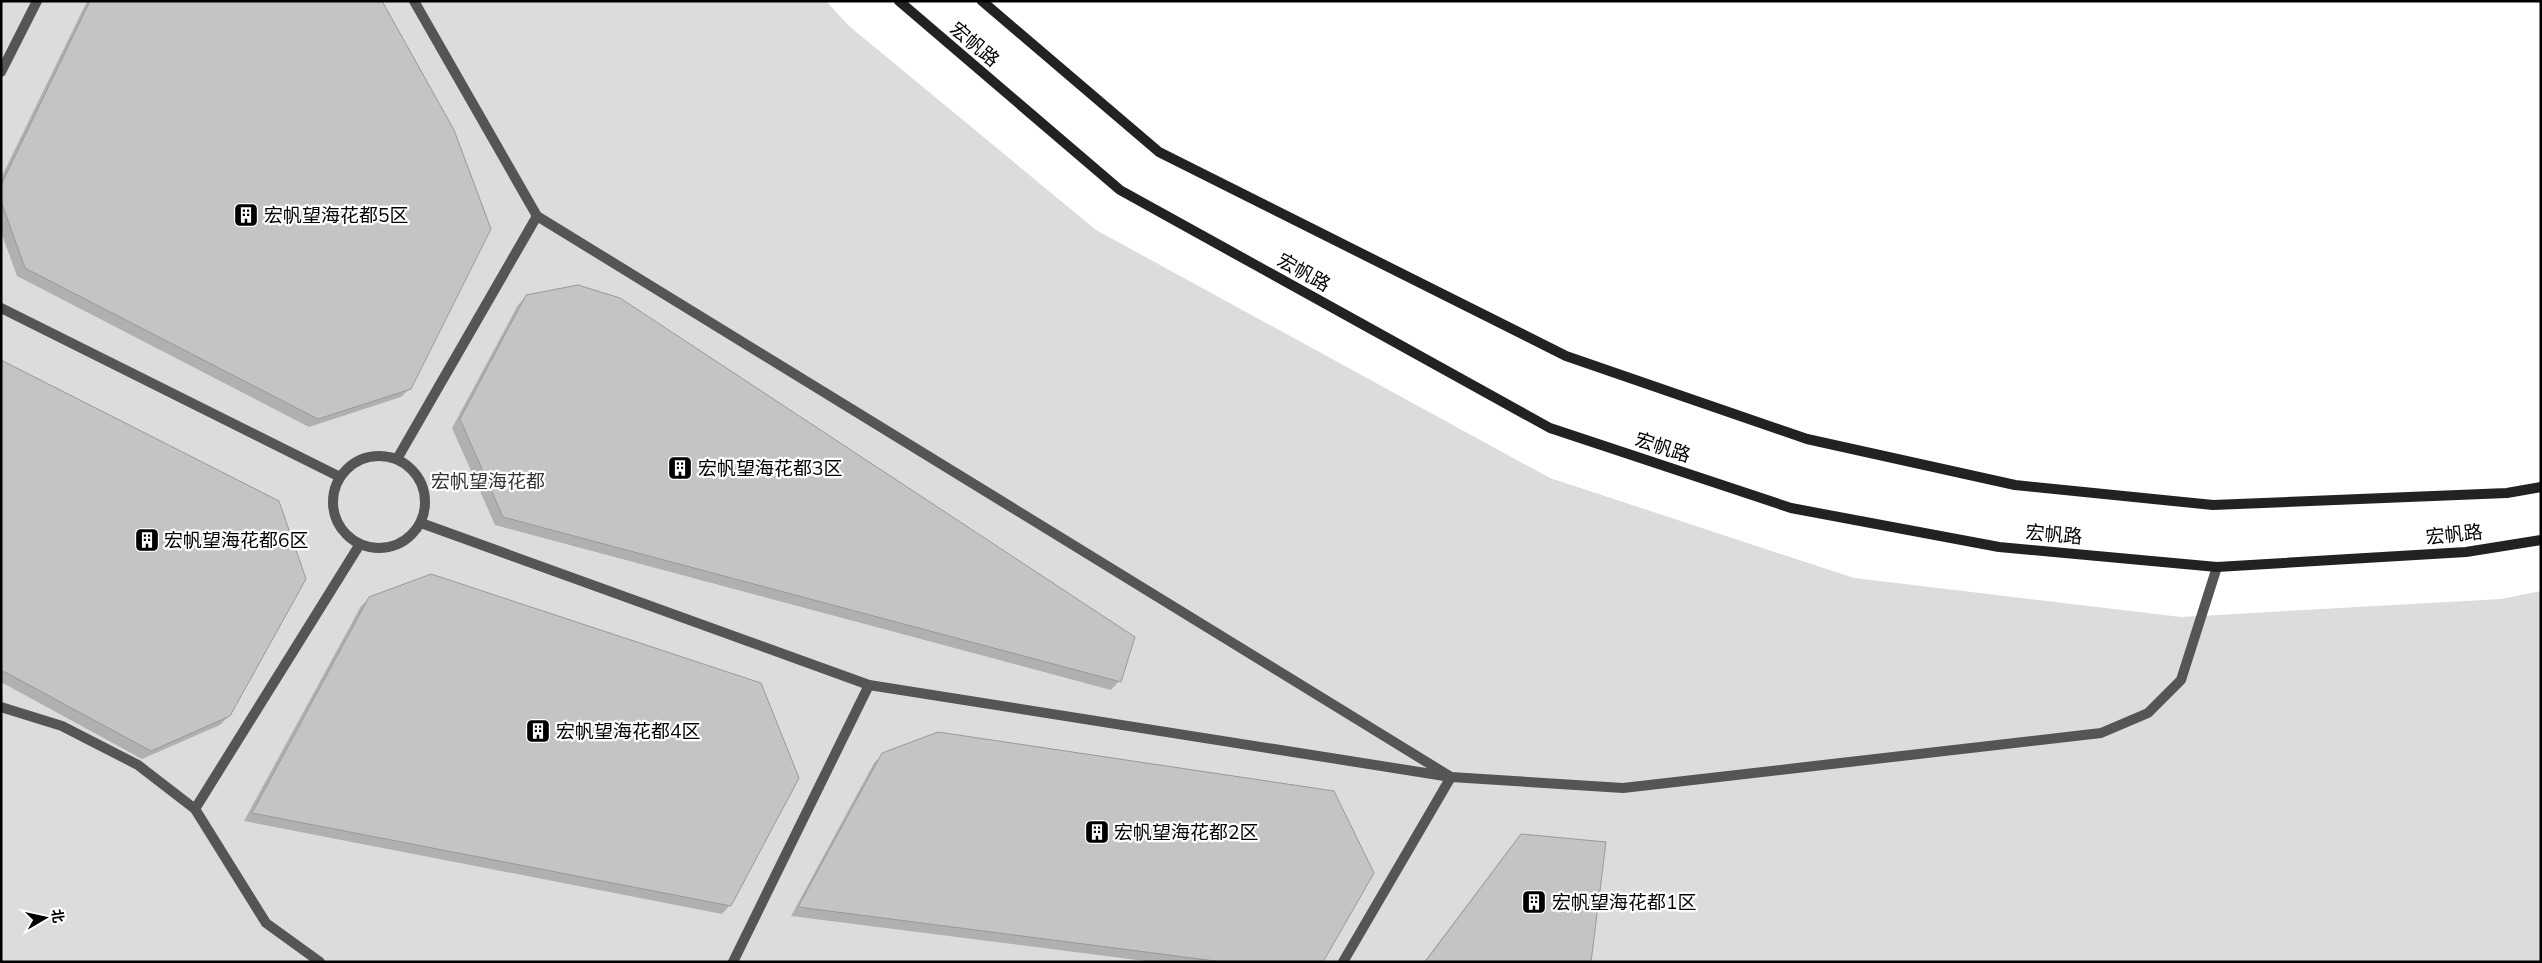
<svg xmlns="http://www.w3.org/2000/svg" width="2542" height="963" font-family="Mulish,'Noto Sans SC',sans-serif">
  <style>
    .green { fill: #dcdcdc }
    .shadow { fill: #0003 }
    .building { fill: #c4c4c4; stroke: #999 }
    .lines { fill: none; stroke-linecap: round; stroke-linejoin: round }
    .lane { stroke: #555; stroke-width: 10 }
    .street { stroke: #555; stroke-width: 10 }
    .secondary { stroke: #222; stroke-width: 10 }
    .labels { text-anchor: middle; stroke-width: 4.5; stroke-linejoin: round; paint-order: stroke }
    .street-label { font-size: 19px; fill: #000; stroke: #fff }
    .poi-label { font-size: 19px; fill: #000; stroke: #fff; text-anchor: start }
    .park-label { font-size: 19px; fill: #333; stroke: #fff }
  </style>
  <rect width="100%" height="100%" fill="#fff"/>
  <polygon class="green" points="1,1 826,1 849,26 1096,230 1550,478 1854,578 2181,617 2501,599 2541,591 2541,962 1,962"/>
  <g class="shadow">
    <polygon points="87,1 380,1 410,388 401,397 309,427 17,276 1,232 1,178"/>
    <polygon points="527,296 1119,681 1111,690 495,525 452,428 518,305"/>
    <polygon points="1,361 229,716 220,725 142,759 1,682"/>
    <polygon points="370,598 730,905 722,914 244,821 361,606"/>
    <polygon points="883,754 1322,962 1153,962 791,916 874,763"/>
    <polygon points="1522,835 1590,962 1424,962 1513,844"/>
  </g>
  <g class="building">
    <polygon points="90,1 382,1 454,130 491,229 411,389 318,419 25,268 1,201 1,185"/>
    <polygon points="578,285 620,298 1135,637 1121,682 503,517 460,419 526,295"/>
    <polygon points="1,360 279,501 306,579 230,716 151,751 5,672 1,672"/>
    <polygon points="431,574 761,683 799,778 731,906 252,813 369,597"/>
    <polygon points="938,732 1334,791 1374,873 1323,962 1223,962 798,907 882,753"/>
    <polygon points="1521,834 1606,842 1591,962 1425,962"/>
  </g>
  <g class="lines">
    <g class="lane">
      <polyline points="1,72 37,1"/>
      <polyline points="1,308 340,477"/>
      <circle cx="379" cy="502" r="46"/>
      <polyline points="397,459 537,216"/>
      <polyline points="421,523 869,685 1451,777"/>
      <polyline points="195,809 360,544"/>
      <polyline points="733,962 869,685"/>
    </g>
    <g class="street">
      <polyline points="414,1 537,216 1451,777 1623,788 2101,733 2148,713 2181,680 2217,567"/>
      <polyline points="1,707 62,726 138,765 195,809 266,923 320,962"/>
      <polyline points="1343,962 1451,777"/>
    </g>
    <g class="secondary">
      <polyline points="899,1 1120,190 1550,428 1791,508 1999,547 2217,567 2466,552 2541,540"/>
      <polyline points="982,1 1159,152 1566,356 1807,439 2015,485 2213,505 2507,493 2541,487"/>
    </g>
  </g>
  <defs>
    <symbol id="building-square" viewBox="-11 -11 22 22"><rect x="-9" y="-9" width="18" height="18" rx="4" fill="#000" stroke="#fff"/><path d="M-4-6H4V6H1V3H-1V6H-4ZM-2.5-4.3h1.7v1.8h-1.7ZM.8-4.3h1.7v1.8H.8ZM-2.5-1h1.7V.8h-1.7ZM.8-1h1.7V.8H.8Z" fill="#fff"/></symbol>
  </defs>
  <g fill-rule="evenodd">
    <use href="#building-square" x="232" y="201" width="28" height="28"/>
    <use href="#building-square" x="666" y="454" width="28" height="28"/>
    <use href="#building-square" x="133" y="526" width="28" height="28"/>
    <use href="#building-square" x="524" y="717" width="28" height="28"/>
    <use href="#building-square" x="1083" y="818" width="28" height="28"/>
    <use href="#building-square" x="1520" y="888" width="28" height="28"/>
  </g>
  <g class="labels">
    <g class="street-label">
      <text transform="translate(975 44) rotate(40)" y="7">宏帆路</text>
      <text transform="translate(1304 272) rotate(29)" y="7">宏帆路</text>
      <text transform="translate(1663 447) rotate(18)" y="7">宏帆路</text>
      <text transform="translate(2054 534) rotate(5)" y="7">宏帆路</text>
      <text transform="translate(2454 534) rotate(-6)" y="7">宏帆路</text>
    </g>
    <g class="poi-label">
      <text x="264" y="222">宏帆望海花都5区</text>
      <text x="698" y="475">宏帆望海花都3区</text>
      <text x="164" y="547">宏帆望海花都6区</text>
      <text x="556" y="738">宏帆望海花都4区</text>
      <text x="1114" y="839">宏帆望海花都2区</text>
      <text x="1552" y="909">宏帆望海花都1区</text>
    </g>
    <g class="park-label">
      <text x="488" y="488">宏帆望海花都</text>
    </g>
  </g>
  <rect width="2542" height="963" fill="none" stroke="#000000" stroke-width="5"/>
  <g transform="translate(45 918) rotate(81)" stroke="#ffffff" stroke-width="4" paint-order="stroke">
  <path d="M0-4L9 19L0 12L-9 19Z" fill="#000000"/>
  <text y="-8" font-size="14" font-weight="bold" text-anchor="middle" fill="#000000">北</text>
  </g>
</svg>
